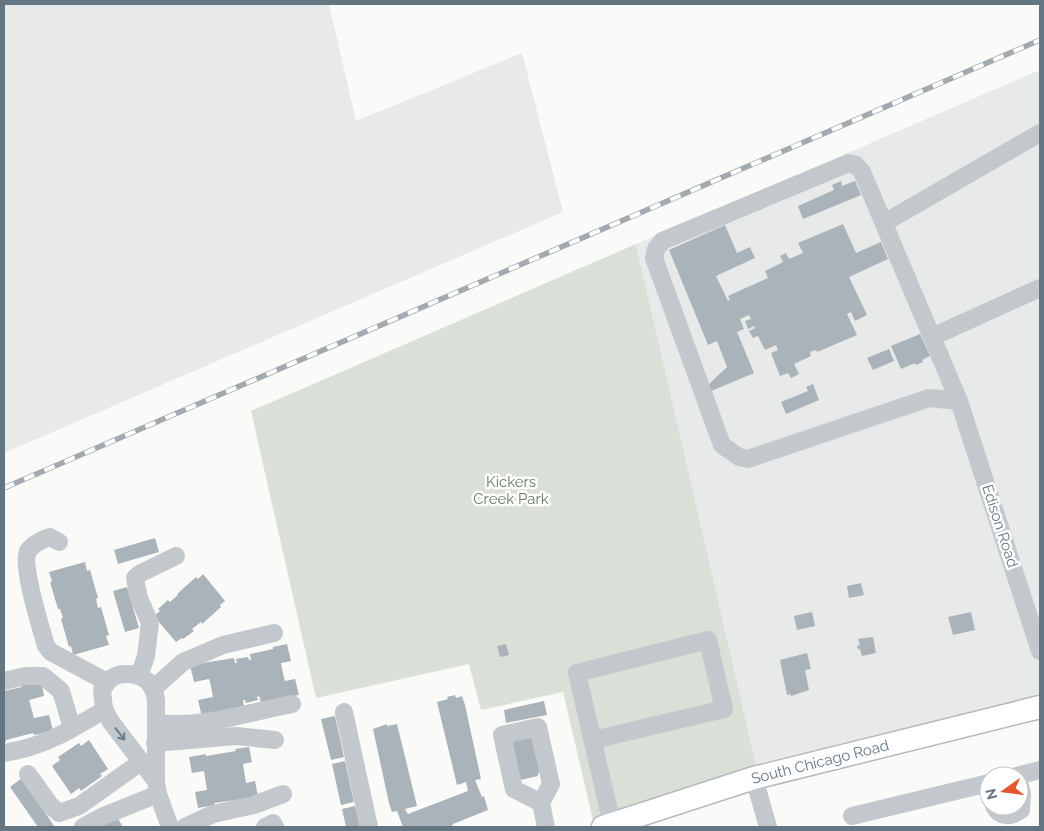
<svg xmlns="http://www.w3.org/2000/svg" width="1044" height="831" font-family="Raleway,sans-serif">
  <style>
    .built { fill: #e8e9e9 }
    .green { fill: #dadfd7 }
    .building { fill: #aab3b9 }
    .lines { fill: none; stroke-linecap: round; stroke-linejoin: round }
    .major-casing { stroke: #b5babe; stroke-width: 25 }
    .minor { stroke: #c3c8cc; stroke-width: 18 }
    .major { stroke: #fff; stroke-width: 22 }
    .rail-casing { stroke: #a2aab0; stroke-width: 5.5 }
    .rail { stroke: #fff; stroke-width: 4; stroke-dasharray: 11; stroke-linecap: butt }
    .oneway { stroke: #6a7a87 }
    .labels { text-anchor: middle; stroke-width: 5; stroke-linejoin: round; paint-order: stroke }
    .park-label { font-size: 15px; fill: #687a64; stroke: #fff }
    .street-label { font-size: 15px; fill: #657683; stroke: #fff }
  </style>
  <rect width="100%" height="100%" fill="#fafaf8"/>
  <g class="built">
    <polygon points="4,4 329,4 356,121 522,53 563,212 4,453"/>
    <polygon points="1040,70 1040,695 1003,703 756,765 636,244"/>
  </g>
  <polygon class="green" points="636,244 756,765 593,820 563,692 481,710 469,664 316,698 251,411"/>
  <g class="building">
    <polygon points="841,181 842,186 855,181 861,195 803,219 798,206 834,190 832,185"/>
    <polygon points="843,224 856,253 881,242 888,259 849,277 867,315 855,321 851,312 847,314 857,335 817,352 816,350 810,352 811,356 794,364 799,374 791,378 788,373 780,376 771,353 778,350 776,345 765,350 758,336 753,338 749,331 755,328 754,326 748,329 745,321 751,319 749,315 740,319 744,329 737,332 754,373 709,392 707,386 727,367 717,341 708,345 669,250 725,225 737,253 750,247 755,258 716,276 728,301 730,300 728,296 768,278 765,271 783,262 780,256 786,253 789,259 803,253 798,243"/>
    <polygon points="920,334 930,356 922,360 923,362 916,365 915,363 901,369 891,346"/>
    <polygon points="889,349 894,361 873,370 867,358"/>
    <polygon points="813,384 819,400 786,414 781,402 808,391 806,387"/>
    <polygon points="155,538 159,552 118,564 114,550"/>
    <polygon points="85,562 87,571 90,570 98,598 96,599 98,608 101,607 109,635 106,636 109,645 73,655 71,646 69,647 61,619 63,618 60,609 58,609 50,582 52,581 49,572"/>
    <polygon points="203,574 225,601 220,605 221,607 202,624 201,622 192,629 194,631 183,639 182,638 176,642 154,616 160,611 158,609 168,600 170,602 178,595 177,594 196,577 198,579"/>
    <polygon points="861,583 864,595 849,598 847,586"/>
    <polygon points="127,587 139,628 125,632 113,591"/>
    <polygon points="812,612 815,626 797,630 794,616"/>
    <polygon points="971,612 975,630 953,635 948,617"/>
    <polygon points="873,637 876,653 862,656 860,649 858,649 857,646 860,645 858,639"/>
    <polygon points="287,644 291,661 281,663 284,678 285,681 295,679 299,695 261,702 259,696 257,697 258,700 246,703 245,700 243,700 244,706 202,717 198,700 213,697 210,682 209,679 194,682 190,665 234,658 235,663 237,663 236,659 248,657 249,660 251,660 250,654 273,649 273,647"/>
    <polygon points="506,644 509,655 500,657 497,646"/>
    <polygon points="807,653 811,669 805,670 809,690 791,696 790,694 787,695 780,660"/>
    <polygon points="41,680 44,696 29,700 34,718 49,715 53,731 34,735 33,733 6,740 6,742 4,742 4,691 22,687 21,685"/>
    <polygon points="455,695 456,698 462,696 465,705 481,779 475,780 482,797 484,796 488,810 453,824 453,825 449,827 403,827 397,811 392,812 389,803 373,729 387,724 387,726 397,724 417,806 405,809 408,814 468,791 466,782 457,785 437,702 448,699 447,697"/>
    <polygon points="544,701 547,715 506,723 504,710"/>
    <polygon points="335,716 344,757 331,760 321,719"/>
    <polygon points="535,731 544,771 538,773 538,776 520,780 512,740"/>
    <polygon points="89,740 108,769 100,774 102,776 81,791 79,788 71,794 52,766 60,760 58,757 79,743 81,746"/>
    <polygon points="249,747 252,762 243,764 246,783 255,781 258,797 214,803 215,805 198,808 195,792 207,790 204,771 192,773 189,757 206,754 206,756 236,751 235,749"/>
    <polygon points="345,761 354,802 341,805 332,764"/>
    <polygon points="22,778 54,826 52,827 38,827 10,787"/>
    <polygon points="355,806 360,827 346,827 342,809"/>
    <polygon points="117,817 123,827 104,827 103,824"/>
  </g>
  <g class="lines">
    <defs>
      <polyline id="major" points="603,827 754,778 1040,707"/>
    </defs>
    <use href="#major" class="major-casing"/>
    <g class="minor">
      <polyline points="884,223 1040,133"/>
      <polyline points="932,337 1040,288"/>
      <polyline points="959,401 929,398 748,459 739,457 722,445 654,258 656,249 662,241 849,163 856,165 862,172 959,401 1040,651"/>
      <path d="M 59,542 L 50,537 C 42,540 34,543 28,551 C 21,565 41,628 46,646 L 51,652 L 107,682"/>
      <polyline points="139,676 146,656 150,623 139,598 135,578 139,574 176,556"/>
      <polyline points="4,681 25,676 43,676 61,691 72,728"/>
      <polyline points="153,689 183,662 223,645 274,633"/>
      <polyline points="344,712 369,827"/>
      <path d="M 156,723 C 202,728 247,713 292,704"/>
      <polyline points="593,740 724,709 708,640 577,673 612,824"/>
      <polyline points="155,743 236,736 275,740"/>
      <path d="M 4,753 C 23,750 42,744 60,735 C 75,728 89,718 105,710"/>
      <polyline points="28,774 50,805 59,813 79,806 141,762"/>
      <polyline points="1016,776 1040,770"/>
      <polyline points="754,778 768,827"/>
      <path d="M 156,781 L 111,722 L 104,709 L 102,690 C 105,686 107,681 112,678 C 116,675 122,674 127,674 C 144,674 154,684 156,700 L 156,781 L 158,794 L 170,827"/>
      <polyline points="541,803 551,784 538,727 502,735 514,789 541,803 546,827"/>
      <path d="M 994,806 C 1000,818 1011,817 1021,810 L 1022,794 L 1019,782"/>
      <polyline points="852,816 989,783"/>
      <polyline points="83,827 101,817 158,794"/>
      <polyline points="185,827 213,814 254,805 283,794"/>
      <polyline points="265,827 273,823 275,827"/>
    </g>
    <use href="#major" class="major"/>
    <defs>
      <polyline id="rail" points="4,488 1040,40"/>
    </defs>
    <use href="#rail" class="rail-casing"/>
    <use href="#rail" class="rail"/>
  </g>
  <defs><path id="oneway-shaft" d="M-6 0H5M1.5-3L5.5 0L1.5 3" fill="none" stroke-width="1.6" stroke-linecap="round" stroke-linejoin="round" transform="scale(1.25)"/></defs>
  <use class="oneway" href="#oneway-shaft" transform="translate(120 734) rotate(52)"/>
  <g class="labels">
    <g class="park-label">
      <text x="511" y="487">Kickers<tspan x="511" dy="17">Creek Park</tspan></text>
    </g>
    <g class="street-label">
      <text transform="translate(1000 526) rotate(72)" y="5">Edison Road</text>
      <text transform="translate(820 762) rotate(-14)" y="5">South Chicago Road</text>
    </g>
  </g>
  <rect width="1044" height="831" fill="none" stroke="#657683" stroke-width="10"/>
  <g transform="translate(1004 791) rotate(256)"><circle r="24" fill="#ffffff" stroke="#c1c8cd"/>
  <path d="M0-4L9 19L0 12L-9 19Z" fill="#e4572e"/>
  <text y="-8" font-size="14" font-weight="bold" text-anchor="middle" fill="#657683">N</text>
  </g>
</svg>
